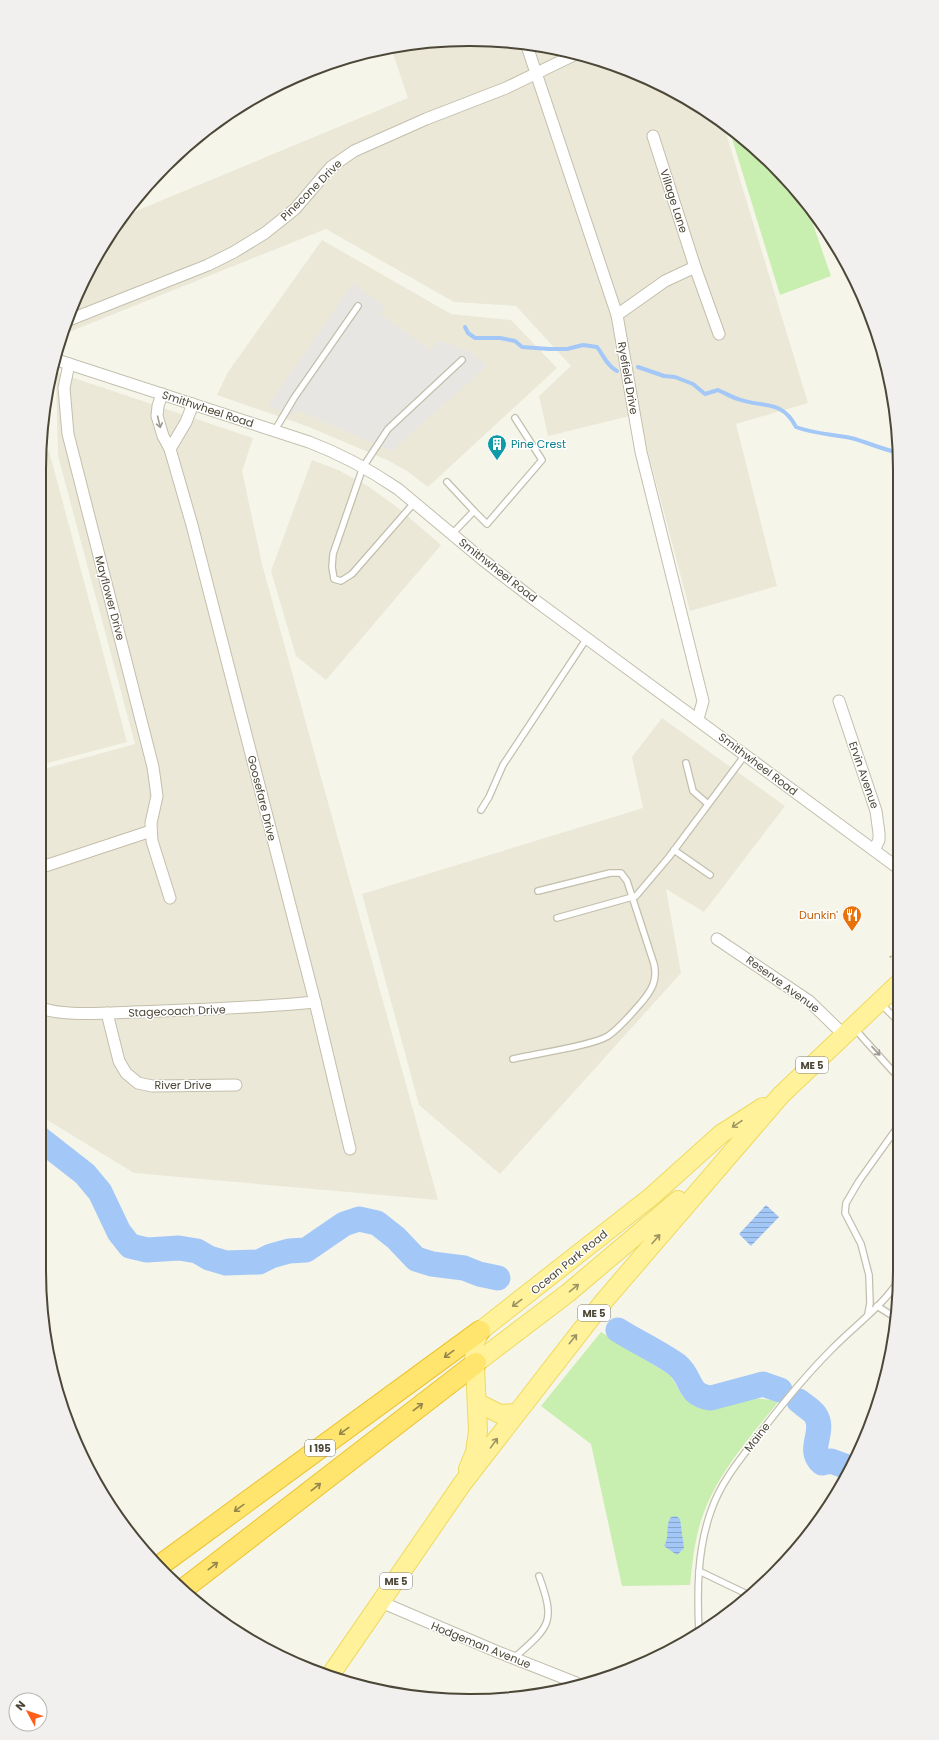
<svg xmlns="http://www.w3.org/2000/svg" width="939" height="1740" font-family="Poppins,sans-serif">
  <style>
    .residential { fill: #ebe8d8 }
    .green { fill: #c8eeb0 }
    .parking { fill: #e8e6e2 }
    .water { fill: url(#water-rules) }
    .lines { fill: none; stroke-linecap: round; stroke-linejoin: round }
    .stream { stroke: #a3c8f7; stroke-width: 4 }
    .river { stroke: #a3c8f7; stroke-width: 25 }
    .lane-casing { stroke: #c3bfac; stroke-width: 8 }
    .street-casing { stroke: #c3bfac; stroke-width: 13 }
    .primary-casing { stroke: #efda60; stroke-width: 20 }
    .highway-casing { stroke: #ecc32f; stroke-width: 22 }
    .path { stroke: #c6be9c; stroke-width: 2.5; stroke-dasharray: 2 2; stroke-linecap: butt }
    .lane { stroke: #fff; stroke-width: 5.5 }
    .street { stroke: #fff; stroke-width: 11 }
    .primary { stroke: #fff29b; stroke-width: 18 }
    .highway { stroke: #ffe56d; stroke-width: 20 }
    .oneway { stroke: #9d9a91 }
    .oneway2 { stroke: #9d9464 }
    .oneway3 { stroke: #94864d }
    .labels { text-anchor: middle; stroke-width: 3; stroke-linejoin: round; paint-order: stroke }
    .shield { fill: #fff; stroke: #827e73; stroke-width: 1 }
    .shield-label { font-size: 10px; font-weight: bold; fill: #4c4737 }
    .street-label { font-size: 11px; fill: #4c4737; stroke: #fff }
    .culture-label { font-size: 11px; fill: #0d838f; stroke: #fff; text-anchor: start }
    .food-label { font-size: 11px; fill: #c56008; stroke: #fff; text-anchor: end }
    .rim { fill: none; stroke: #4c4737; stroke-width: 2 }
  </style>
  <defs>
    <pattern id="water-rules" width="6" height="5" patternUnits="userSpaceOnUse"><rect width="6" height="5" fill="#a3c8f7"/><path d="M0 2.5h6" fill="none" stroke="#87a4c9"/></pattern>
  </defs>
  <rect width="100%" height="100%" fill="#f6f5ea"/>
  <g class="residential">
    <polygon points="441,40 525,43 608,62 685,97 724,127 808,403 736,424 777,586 690,611 638,414 548,436 539,396 571,366 516,306 454,302 326,229 64,334 97,254 124,216 408,98 391,48"/>
    <polygon points="322,240 451,314 511,320 557,368 428,487 407,471 387,460 309,427 217,395 228,372"/>
    <polygon points="56,372 253,438 242,471 262,564 438,1200 134,1173 39,1115 40,770 135,744 58,456"/>
    <polygon points="40,448 49,451 127,742 40,765"/>
    <polygon points="312,460 338,470 368,486 398,508 441,545 326,680 296,656 271,571"/>
    <polygon points="662,718 785,806 704,912 666,889 681,973 500,1174 419,1105 362,894 643,808 632,757"/>
  </g>
  <g class="green">
    <polygon points="730,132 774,165 814,214 810,216 831,276 780,295"/>
    <path d="M 601,1332 L 670,1375 L 683,1397 L 693,1405 L 705,1409 L 743,1397 L 779,1401 C 746,1442 708,1483 697,1536 C 693,1552 692,1569 690,1585 L 622,1586 L 591,1444 L 541,1406 Z"/>
  </g>
  <polygon class="parking" points="353,283 385,306 380,314 431,350 438,340 469,351 487,366 391,451 297,410 293,416 268,406"/>
  <g class="water">
    <polygon points="766,1205 779,1217 751,1246 739,1234"/>
    <path d="M 676,1516 L 680,1519 L 684,1548 L 677,1555 L 664,1546 C 670,1537 665,1525 671,1517 Z"/>
  </g>
  <g class="lines">
    <g class="stream">
      <path d="M 465,327 L 468,333 L 475,338 L 500,338 L 515,341 L 522,347 L 549,349 L 567,349 L 583,345 L 597,347 C 604,356 607,366 617,371"/>
      <path d="M 638,367 L 664,376 L 675,377 L 693,384 L 705,394 L 718,390 C 725,393 731,397 738,399 C 762,408 782,399 796,427 C 814,434 833,434 851,438 C 867,442 881,449 896,452"/>
    </g>
    <g class="river">
      <polyline points="39,1138 85,1174 100,1192 119,1232 130,1246 147,1250 179,1248 197,1251 209,1258 226,1263 259,1262 271,1256 289,1251 306,1250 344,1224 359,1219 377,1223 396,1238 416,1259 432,1264 464,1268 479,1274 498,1278"/>
      <path d="M 618,1330 C 637,1342 659,1352 677,1365 C 693,1378 686,1395 711,1398 L 763,1384 L 780,1390"/>
      <path d="M 799,1401 C 805,1406 815,1412 817,1418 C 824,1434 807,1450 822,1463 L 831,1461 L 850,1468"/>
    </g>
    <defs>
      <g id="lane">
        <polyline points="275,430 294,398 358,306"/>
        <polyline points="447,482 474,511 452,534"/>
        <polyline points="414,503 352,574 341,581 334,579 332,567 333,554 363,467 388,429 462,360"/>
        <polyline points="474,511 487,524 542,460 515,418"/>
        <polyline points="686,763 693,791 708,804"/>
        <polyline points="481,810 489,797 503,765 587,638"/>
        <polyline points="674,850 710,875"/>
        <polyline points="557,918 636,896 669,857 745,755"/>
        <polyline points="881,1004 898,1021"/>
        <polyline points="854,1028 898,1077"/>
        <path d="M 513,1059 C 534,1054 592,1046 608,1036 C 621,1027 631,1014 641,1003 C 651,991 658,981 654,964 L 627,881 L 621,873 L 610,873 L 538,891"/>
        <polyline points="877,1306 896,1318"/>
        <polyline points="868,1314 870,1303 869,1275 861,1244 845,1213 846,1203 859,1181 899,1125"/>
        <polyline points="699,1571 751,1596"/>
        <path d="M 699,1634 C 697,1593 697,1550 711,1511 C 721,1481 742,1457 761,1432 C 783,1403 806,1375 832,1349 C 854,1326 882,1307 899,1280"/>
        <path d="M 514,1658 C 550,1626 556,1623 539,1576"/>
      </g>
      <g id="street">
        <polyline points="526,43 617,315 641,452 703,701 698,719"/>
        <polyline points="653,136 695,267 719,334"/>
        <polyline points="617,315 665,281 695,267"/>
        <polyline points="69,320 208,265 234,252 265,233 295,209 331,167 354,151 426,119 506,88 576,54"/>
        <path d="M 54,359 L 309,442 C 341,454 370,470 398,489 L 483,560 L 532,598 L 898,868"/>
        <polyline points="69,364 64,388 68,434 153,767 157,796 151,823 152,841 170,898"/>
        <polyline points="162,394 158,406 157,416 163,436 170,449 192,525 315,1002 350,1149"/>
        <polyline points="170,449 186,422 193,404"/>
        <polyline points="839,701 876,811 879,833 879,840 874,850"/>
        <polyline points="39,868 151,831"/>
        <polyline points="717,939 809,1001 844,1035"/>
        <path d="M 39,1007 C 61,1017 108,1013 133,1012 C 194,1010 254,1008 315,1002"/>
        <polyline points="107,1013 119,1061 126,1073 138,1083 152,1086 236,1085"/>
        <polyline points="381,1602 498,1652 574,1682 581,1686"/>
      </g>
      <g id="primary">
        <polyline points="476,1363 568,1293 678,1200"/>
        <polyline points="478,1403 500,1414 516,1413"/>
        <polyline points="468,1469 475,1452 478,1431 474,1345 480,1331 652,1196 721,1134 763,1107"/>
        <polyline points="329,1677 462,1484 604,1301 781,1095 898,984"/>
      </g>
      <g id="highway">
        <polyline points="159,1566 480,1331"/>
        <polyline points="182,1590 476,1363"/>
      </g>
    </defs>
    <use href="#lane" class="lane-casing"/>
    <use href="#street" class="street-casing"/>
    <use href="#primary" class="primary-casing"/>
    <use href="#highway" class="highway-casing"/>
    <polyline class="path" points="890,956 895,962"/>
    <use href="#lane" class="lane"/>
    <use href="#street" class="street"/>
    <use href="#primary" class="primary"/>
    <use href="#highway" class="highway"/>
  </g>
  <defs><path id="oneway-shaft" d="M-6 0H5M1.5-3L5.5 0L1.5 3" fill="none" stroke-width="1.6" stroke-linecap="round" stroke-linejoin="round"/></defs>
  <g class="oneway">
    <use href="#oneway-shaft" transform="translate(159 422) rotate(76)"/>
    <use href="#oneway-shaft" transform="translate(876 1051) rotate(47)"/>
  </g>
  <g class="oneway2">
    <use href="#oneway-shaft" transform="translate(737 1124) rotate(146)"/>
    <use href="#oneway-shaft" transform="translate(656 1239) rotate(-49)"/>
    <use href="#oneway-shaft" transform="translate(574 1288) rotate(-39)"/>
    <use href="#oneway-shaft" transform="translate(517 1303) rotate(143)"/>
    <use href="#oneway-shaft" transform="translate(573 1339) rotate(-51)"/>
    <use href="#oneway-shaft" transform="translate(494 1443) rotate(-54)"/>
  </g>
  <g class="oneway3">
    <use href="#oneway-shaft" transform="translate(449 1354) rotate(144)"/>
    <use href="#oneway-shaft" transform="translate(418 1407) rotate(-37)"/>
    <use href="#oneway-shaft" transform="translate(344 1431) rotate(144)"/>
    <use href="#oneway-shaft" transform="translate(316 1487) rotate(-38)"/>
    <use href="#oneway-shaft" transform="translate(239 1508) rotate(144)"/>
    <use href="#oneway-shaft" transform="translate(213 1566) rotate(-38)"/>
  </g>
  <defs>
    <symbol id="building-pin" viewBox="-11 -11 22 30"><path d="M0 17L-7.5 6A9.5 9.5 0 1 1 7.5 6Z" fill="#0f9aa8" stroke="#fff"/><path d="M-4-6H4V6H1V3H-1V6H-4ZM-2.5-4.3h1.7v1.8h-1.7ZM.8-4.3h1.7v1.8H.8ZM-2.5-1h1.7V.8h-1.7ZM.8-1h1.7V.8H.8Z" fill="#fff"/></symbol>
    <symbol id="restaurant-pin" viewBox="-11 -11 22 30"><path d="M0 17L-7.5 6A9.5 9.5 0 1 1 7.5 6Z" fill="#e8710a" stroke="#fff"/><path d="M-5-6h1v4h1v-4h1v4h1v-4h1v5L-1.5 .5V6h-2V.5L-5-1ZM5-6V6H3V1.5H1.5Q1.5-4 5-6Z" fill="#fff"/></symbol>
  </defs>
  <g fill-rule="evenodd">
    <use href="#building-pin" x="486" y="433" width="22" height="30"/>
    <use href="#restaurant-pin" x="841" y="904" width="22" height="30"/>
  </g>
  <g class="labels">
    <g class="shield">
      <rect x="796" y="1057" width="32" height="16" rx="3"/>
      <rect x="578" y="1305" width="32" height="16" rx="3"/>
      <rect x="305" y="1440" width="30" height="16" rx="3"/>
      <rect x="380" y="1573" width="32" height="16" rx="3"/>
    </g>
    <g class="shield-label">
      <text x="812" y="1069">ME 5</text>
      <text x="594" y="1317">ME 5</text>
      <text x="320" y="1452">I 195</text>
      <text x="396" y="1585">ME 5</text>
    </g>
    <g class="street-label">
      <text transform="translate(311 190) rotate(-45)" y="4">Pinecone Drive</text>
      <text transform="translate(674 201) rotate(72)" y="4">Village Lane</text>
      <text transform="translate(628 378) rotate(80)" y="4">Ryefield Drive</text>
      <text transform="translate(208 409) rotate(18)" y="4">Smithwheel Road</text>
      <text transform="translate(498 570) rotate(38)" y="4">Smithwheel Road</text>
      <text transform="translate(110 598) rotate(75)" y="4">Mayflower Drive</text>
      <text transform="translate(758 764) rotate(37)" y="4">Smithwheel Road</text>
      <text transform="translate(864 775) rotate(71)" y="4">Ervin Avenue</text>
      <text transform="translate(262 798) rotate(76)" y="4">Goosefare Drive</text>
      <text transform="translate(783 984) rotate(36)" y="4">Reserve Avenue</text>
      <text transform="translate(177 1011) rotate(-2)" y="4">Stagecoach Drive</text>
      <text x="183" y="1089">River Drive</text>
      <text transform="translate(569 1262) rotate(-39)" y="4">Ocean Park Road</text>
      <text transform="translate(757 1437) rotate(-52)" y="4">Maine</text>
      <text transform="translate(481 1645) rotate(22)" y="4">Hodgeman Avenue</text>
    </g>
    <g class="culture-label">
      <text x="511" y="448">Pine Crest</text>
    </g>
    <g class="food-label">
      <text x="838" y="919">Dunkin'</text>
    </g>
  </g>
  <path d="M0 0H939V1740H0ZM469 46H470A423 423 0 0 1 893 469V1271A423 423 0 0 1 470 1694H469A423 423 0 0 1 46 1271V469A423 423 0 0 1 469 46Z" fill="#f1f0ef" fill-rule="evenodd"/>
  <path class="rim" d="M469 46H470A423 423 0 0 1 893 469V1271A423 423 0 0 1 470 1694H469A423 423 0 0 1 46 1271V469A423 423 0 0 1 469 46Z"/>
  <g transform="translate(28 1712) rotate(310)"><circle r="19" fill="#ffffff" stroke="#b7b5af"/>
  <path d="M0-3L7 15L0 10L-7 15Z" fill="#ff5f19"/>
  <text y="-6" font-size="11" font-weight="bold" text-anchor="middle" fill="#4c4737">N</text>
  </g>
</svg>
